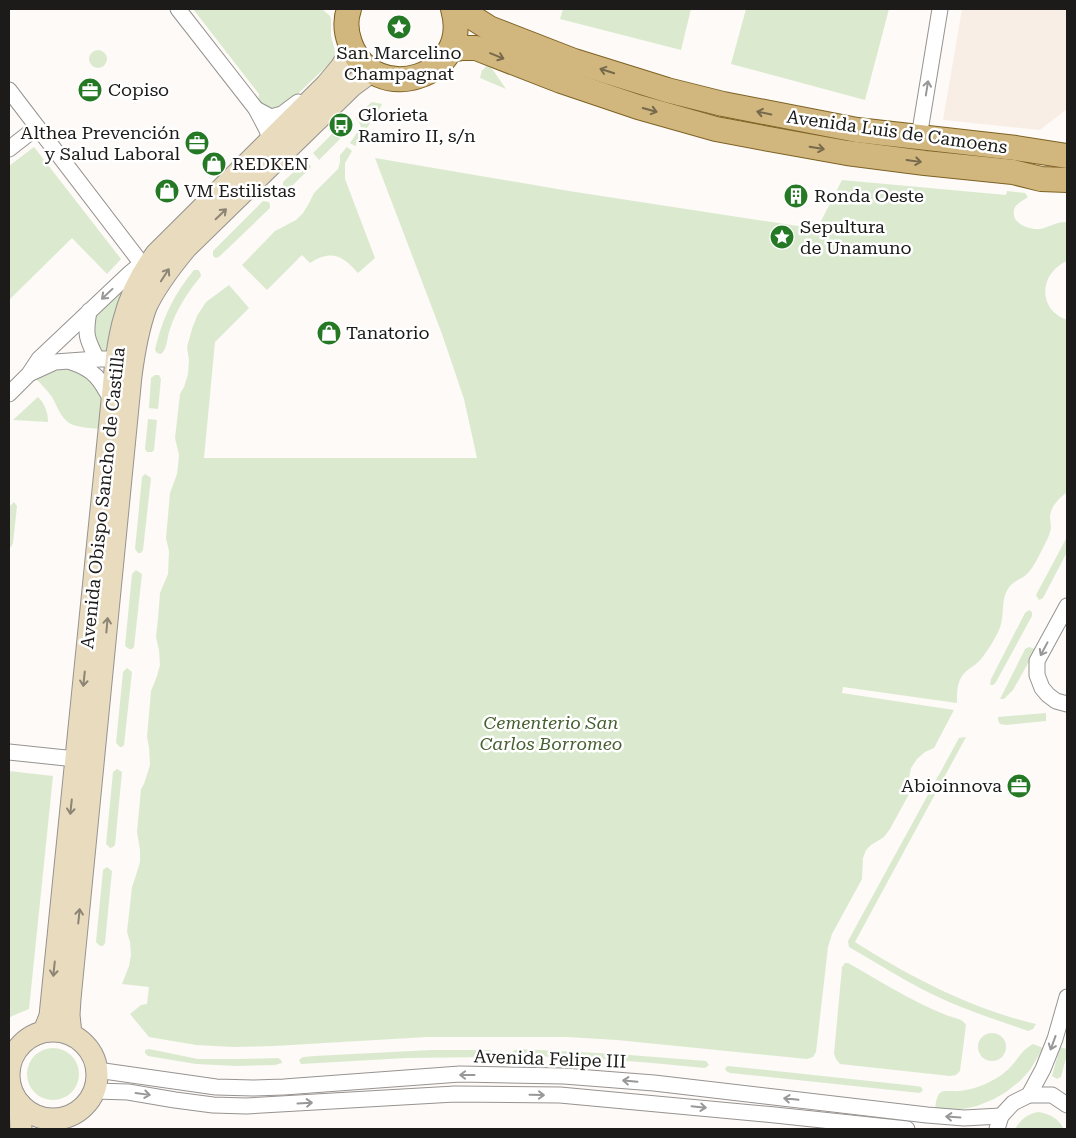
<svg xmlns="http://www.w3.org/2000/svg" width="1076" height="1138" font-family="'Roboto Serif',serif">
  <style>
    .built { fill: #f8eee6 }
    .green { fill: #dbeacf }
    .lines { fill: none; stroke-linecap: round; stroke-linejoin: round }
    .street-casing { stroke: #969390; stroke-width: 17 }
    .secondary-casing { stroke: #969390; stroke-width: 23 }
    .primary-casing { stroke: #7e6123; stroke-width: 26 }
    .street { stroke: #fff; stroke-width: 15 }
    .secondary { stroke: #e8dbbe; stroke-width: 21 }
    .primary { stroke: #d1b77e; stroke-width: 24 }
    .oneway { stroke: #76694c }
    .oneway2 { stroke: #999898 }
    .oneway3 { stroke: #8c8574 }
    .labels { text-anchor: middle; stroke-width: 5; stroke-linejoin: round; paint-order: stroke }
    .poi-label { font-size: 18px; fill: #1c1b1a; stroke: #fff; text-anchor: start }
    .street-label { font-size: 18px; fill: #1c1b1a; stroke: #fff }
    .park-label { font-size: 18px; font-style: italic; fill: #476031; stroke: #fff }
  </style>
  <rect width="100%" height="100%" fill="#fdfaf7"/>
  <polygon class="built" points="962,9 1067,9 1067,109 1040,130 943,120"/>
  <g class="green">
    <path d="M 193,9 L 322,9 L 330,16 L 331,19 C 331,25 331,31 331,36 C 333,46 338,52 332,61 L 280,111 L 269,112 L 258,101 L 259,94 Z"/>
    <polygon points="563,9 691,9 681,50 560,19"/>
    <polygon points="746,9 889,9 865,100 731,64"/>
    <polygon points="496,42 726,116 770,125 855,139 1010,157 1009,163 853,145 724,122 604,88"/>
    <circle cx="98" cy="59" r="9"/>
    <polygon points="486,66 490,67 493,70 506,89 480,78 482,70 483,70"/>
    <polygon points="372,102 382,104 380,108 355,146 350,143 361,127 359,122 356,118 359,113"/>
    <polygon points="338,132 340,134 340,139 319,160 313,153 333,133"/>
    <polygon points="34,147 121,259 107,274 72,238 9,300 9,166"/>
    <path d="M 347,147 L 352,151 L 345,163 L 345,179 L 375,258 L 358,273 C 343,256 332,249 310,263 L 302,255 L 267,290 L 242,265 L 275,231 L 296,220 L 303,213 L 308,205 L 314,193 L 338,169 L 340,162 L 340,155 Z"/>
    <path d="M 375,158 L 569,191 L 817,229 L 842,180 L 1006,195 L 1007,191 L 1025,193 L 1028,197 C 1021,202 1012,205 1014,215 C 1015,225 1031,230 1040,229 C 1050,227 1055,222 1067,222 L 1067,261 C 1039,273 1037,310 1067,320 L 1067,492 C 1059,499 1051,505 1050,517 C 1050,520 1051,524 1051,528 C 1050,534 1047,540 1044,546 C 1039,555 1034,568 1026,575 C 1021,579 1014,581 1010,586 C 999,600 1006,614 999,630 C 995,639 987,652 981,659 C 978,663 973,666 969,669 C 957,678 957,689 957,703 L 843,687 L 842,693 L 954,710 L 934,748 L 925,752 L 917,759 L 911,768 L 909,778 L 909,794 L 890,829 L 884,837 L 871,845 L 866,850 L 863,858 L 862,879 L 832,934 L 828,947 L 816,1052 L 813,1057 L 807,1059 L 617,1040 L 566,1037 L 427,1037 L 274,1046 L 233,1047 L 196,1045 L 149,1037 L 130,1014 L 141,1005 L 147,1004 L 149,987 L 122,984 L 129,966 L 131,955 L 130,942 L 127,932 L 132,887 L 137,872 L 140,862 L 140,850 L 137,832 L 141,789 L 144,784 L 150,765 L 149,747 L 147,737 L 151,691 L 157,676 L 160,665 L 159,650 L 156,637 L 158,619 L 160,593 L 168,574 L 169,551 L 166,538 L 170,493 L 177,474 L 178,466 L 179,455 L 175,438 L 180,394 L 184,387 L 188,374 L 189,360 L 187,347 L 192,329 L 197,316 L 206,302 L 229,285 L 249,308 L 215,342 L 204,458 L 477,458 L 464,399 L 442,334 Z"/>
    <polygon points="306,162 308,163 311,167 289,189 286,189 283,187 283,182 303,163"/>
    <polygon points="263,201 269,202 270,205 270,208 220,256 216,258 213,256 213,251"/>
    <path d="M 194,270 L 198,270 L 200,272 L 201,276 C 187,293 176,310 169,332 C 167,339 167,349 161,354 L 157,353 L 155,350 C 163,317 173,296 194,270 Z"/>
    <polygon points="129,283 112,324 107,352 101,351 96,346 93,337 95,319 100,310"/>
    <path d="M 60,368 C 77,369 97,379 101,396 C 103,406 101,419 101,429 C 93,428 85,428 77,426 C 62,423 59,409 52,397 C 47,390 42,385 36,379 L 45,373 Z"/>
    <polygon points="155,375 159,375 161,379 158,409 149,408 151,378"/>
    <path d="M 38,397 C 45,404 48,413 48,422 L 13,420 Z"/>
    <polygon points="148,419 157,420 154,450 152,452 147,452 145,449"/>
    <polygon points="145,474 151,478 143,550 141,553 138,553 135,549 142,477"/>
    <polygon points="14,502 17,506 13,543 11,547 9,547 9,507"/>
    <polygon points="1067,537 1067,552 1043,598 1039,600 1036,595"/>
    <polygon points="136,570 142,574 134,647 132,649 129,649 125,646 132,574"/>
    <polygon points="1029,610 1032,612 1032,616 996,682 993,685 990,685 991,679 1025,613"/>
    <polygon points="1029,647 1036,649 1013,690 1004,699 1000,699 1025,649"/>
    <polygon points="127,668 132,672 124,745 122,747 120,747 116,743 123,672"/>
    <polygon points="1046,713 1046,721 1006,725 1000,724 998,720 998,717"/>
    <path d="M 966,737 L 855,942 C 910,977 972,1009 1036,1024 L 1033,1029 L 1028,1031 C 1002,1022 975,1013 949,1002 C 914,987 882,966 849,947 L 848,941 L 959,738 Z"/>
    <polygon points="117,769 122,772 115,845 113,847 110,848 106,844 113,772"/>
    <polygon points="9,771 53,776 29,1009 12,1016 9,1018"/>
    <polygon points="107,867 112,871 105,943 103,946 100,946 96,942 103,870"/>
    <path d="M 845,963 L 848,963 C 880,981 911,1001 946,1015 C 953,1018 962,1018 966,1025 L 960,1071 L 956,1075 L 950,1076 L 840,1064 L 836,1059 L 834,1054 L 842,967 Z"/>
    <circle cx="992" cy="1047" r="14"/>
    <path d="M 1033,1044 L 1043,1048 L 1030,1070 L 1020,1081 L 1006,1092 L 994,1099 L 977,1106 L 954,1111 L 935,1109 C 938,1086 942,1092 960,1091 C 968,1090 976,1088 983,1085 C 995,1080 1006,1073 1014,1063 C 1020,1055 1024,1049 1033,1044 Z"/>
    <polygon points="1060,1047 1067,1049 1067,1054 1061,1077 1057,1079 1052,1076"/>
    <circle cx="53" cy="1074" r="26"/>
    <polygon points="149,1049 198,1059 240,1059 278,1058 281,1060 282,1063 275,1065 236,1066 196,1064 148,1056 145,1053 145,1050"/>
    <path d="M 520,1049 L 617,1054 L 706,1061 L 709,1065 L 705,1068 C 642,1062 579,1056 515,1056 L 512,1052 L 515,1050 Z"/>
    <polygon points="431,1050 489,1050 495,1052 495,1056 488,1057 406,1058 301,1064 299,1060 303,1057 315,1056"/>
    <polygon points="728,1066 916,1086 921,1087 923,1090 920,1093 730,1073 726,1071 725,1068"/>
    <path d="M 1038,1112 C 1050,1114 1058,1118 1064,1129 L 1015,1129 C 1021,1119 1026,1115 1038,1112 Z"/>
  </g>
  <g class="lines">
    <defs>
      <g id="street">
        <polyline points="178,9 256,109 267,130 270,141"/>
        <polyline points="9,90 145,268"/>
        <polyline points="256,109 271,117 282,114 298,102"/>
        <polyline points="919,137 940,9"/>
        <polyline points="9,149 37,127"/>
        <path d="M 89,311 C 85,334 86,338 97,359"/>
        <path d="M 71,362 C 95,370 100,379 112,401"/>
        <polyline points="31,373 55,362 97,359 116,359 125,356"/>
        <polyline points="9,394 29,374 39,359 130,273 136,268 145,268"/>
        <polyline points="1067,606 1037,661 1037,675 1042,688 1048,695 1056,701 1067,704"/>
        <polyline points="9,752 85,760"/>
        <polyline points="97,1070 216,1087 253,1088 284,1087 460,1074 564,1076 654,1083 927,1115 964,1118 1001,1116"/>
        <polyline points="95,1091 128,1092 175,1100 213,1105 246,1106 455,1094 560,1095 775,1115 907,1129"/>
        <polyline points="1029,1095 1043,1069 1055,1039 1067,997"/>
        <polyline points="997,1129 1001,1116 1013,1103 1029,1095 1052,1095 1067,1105"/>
      </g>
      <g id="secondary">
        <circle cx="53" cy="1075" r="44"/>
        <path d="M 44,1031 L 50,1016 L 112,401 C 117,345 121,300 156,254 L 326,85 L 341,67 L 352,49"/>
        <path d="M 71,1034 L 69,1015 L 70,999 L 131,376 C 134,353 138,329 146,307 C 155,287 172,265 186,248 L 352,86 L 371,72"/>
        <polyline points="20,1104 21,1129"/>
      </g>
      <g id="primary">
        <path d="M 349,9 C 345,20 346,32 350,43 C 374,109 473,77 453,9"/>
        <polyline points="459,9 489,28 574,61 667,90 723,104 857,130 1016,148 1067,156"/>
        <polyline points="450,50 463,48 476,48 561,81 638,107 716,129 769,139 847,153 925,163 1013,172 1041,179 1067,180"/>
      </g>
    </defs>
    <use href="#street" class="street-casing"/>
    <use href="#secondary" class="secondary-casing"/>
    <use href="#primary" class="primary-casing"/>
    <use href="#street" class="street"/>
    <use href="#secondary" class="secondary"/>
    <use href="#primary" class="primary"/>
  </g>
  <defs><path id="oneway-shaft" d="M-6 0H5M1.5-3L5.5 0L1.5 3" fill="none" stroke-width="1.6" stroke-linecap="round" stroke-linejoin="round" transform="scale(1.25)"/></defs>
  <g class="oneway">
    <use href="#oneway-shaft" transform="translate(497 56) rotate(22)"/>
    <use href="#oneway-shaft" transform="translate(607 71) rotate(-162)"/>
    <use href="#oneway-shaft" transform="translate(650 110) rotate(16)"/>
    <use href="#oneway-shaft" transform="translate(764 113) rotate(-168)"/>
    <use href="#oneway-shaft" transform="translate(817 148) rotate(10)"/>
    <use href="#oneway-shaft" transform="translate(914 161) rotate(8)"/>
  </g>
  <g class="oneway2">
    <use href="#oneway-shaft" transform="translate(927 88) rotate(-81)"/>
    <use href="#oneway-shaft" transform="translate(107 294) rotate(137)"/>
    <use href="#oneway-shaft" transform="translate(1044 649) rotate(118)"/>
    <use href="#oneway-shaft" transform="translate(1053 1043) rotate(110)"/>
    <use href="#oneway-shaft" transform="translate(467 1075) rotate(-180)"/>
    <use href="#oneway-shaft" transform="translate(630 1081) rotate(-175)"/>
    <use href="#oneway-shaft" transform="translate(143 1094) rotate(8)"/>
    <use href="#oneway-shaft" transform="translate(537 1095) rotate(1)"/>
    <use href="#oneway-shaft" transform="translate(791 1099) rotate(-174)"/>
    <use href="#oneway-shaft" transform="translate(305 1103) rotate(-3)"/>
    <use href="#oneway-shaft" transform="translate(699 1107) rotate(6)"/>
    <use href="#oneway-shaft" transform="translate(953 1117) rotate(-176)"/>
  </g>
  <g class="oneway3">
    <use href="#oneway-shaft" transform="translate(221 214) rotate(-44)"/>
    <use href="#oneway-shaft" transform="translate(165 275) rotate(-57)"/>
    <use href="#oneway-shaft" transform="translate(107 625) rotate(-85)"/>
    <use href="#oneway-shaft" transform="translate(84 679) rotate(96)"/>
    <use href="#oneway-shaft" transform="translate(71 807) rotate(96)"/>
    <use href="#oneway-shaft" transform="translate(79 916) rotate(-84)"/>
    <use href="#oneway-shaft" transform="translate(54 969) rotate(96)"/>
  </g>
  <defs>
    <symbol id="sight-disc" viewBox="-11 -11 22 22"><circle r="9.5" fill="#257925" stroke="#fff"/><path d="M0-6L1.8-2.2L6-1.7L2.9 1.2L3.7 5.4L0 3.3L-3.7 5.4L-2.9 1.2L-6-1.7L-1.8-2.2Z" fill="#fff"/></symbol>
    <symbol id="office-disc" viewBox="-11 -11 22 22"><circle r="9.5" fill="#257925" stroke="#fff"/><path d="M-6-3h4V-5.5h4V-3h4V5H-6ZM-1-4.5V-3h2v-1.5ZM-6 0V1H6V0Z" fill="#fff"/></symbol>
    <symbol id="bus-disc" viewBox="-11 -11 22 22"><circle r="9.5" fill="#257925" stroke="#fff"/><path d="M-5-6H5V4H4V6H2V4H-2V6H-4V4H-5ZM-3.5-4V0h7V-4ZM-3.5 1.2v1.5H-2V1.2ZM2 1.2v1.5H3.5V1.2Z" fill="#fff"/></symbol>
    <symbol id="shop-disc" viewBox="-11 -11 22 22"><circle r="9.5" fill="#257925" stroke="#fff"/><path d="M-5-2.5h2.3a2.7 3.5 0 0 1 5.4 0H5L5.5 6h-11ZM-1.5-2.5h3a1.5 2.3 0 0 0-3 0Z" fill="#fff"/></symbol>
    <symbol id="building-disc" viewBox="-11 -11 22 22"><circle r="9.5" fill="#257925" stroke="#fff"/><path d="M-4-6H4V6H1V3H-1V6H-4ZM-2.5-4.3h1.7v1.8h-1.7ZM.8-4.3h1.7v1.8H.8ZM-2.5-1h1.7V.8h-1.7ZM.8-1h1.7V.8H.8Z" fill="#fff"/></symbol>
  </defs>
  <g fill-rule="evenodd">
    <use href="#sight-disc" x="385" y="13" width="28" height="28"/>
    <use href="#office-disc" x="76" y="76" width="28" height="28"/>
    <use href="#bus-disc" x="327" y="111" width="28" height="28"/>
    <use href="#office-disc" x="183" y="129" width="28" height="28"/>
    <use href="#shop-disc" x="200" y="150" width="28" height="28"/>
    <use href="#shop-disc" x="153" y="177" width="28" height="28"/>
    <use href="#building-disc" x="782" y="182" width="28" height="28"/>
    <use href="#sight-disc" x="768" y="223" width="28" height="28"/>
    <use href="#shop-disc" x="315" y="319" width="28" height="28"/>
    <use href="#office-disc" x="1005" y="772" width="28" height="28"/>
  </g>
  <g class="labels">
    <g class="poi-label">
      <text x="399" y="59" text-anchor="middle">San Marcelino<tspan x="399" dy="21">Champagnat</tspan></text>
      <text x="108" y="96">Copiso</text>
      <text x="358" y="121">Glorieta<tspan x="358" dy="21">Ramiro II, s/n</tspan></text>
      <text x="180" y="139" text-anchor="end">Althea Prevención<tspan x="180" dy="21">y Salud Laboral</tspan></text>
      <text x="232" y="170">REDKEN</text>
      <text x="184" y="197">VM Estilistas</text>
      <text x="814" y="202">Ronda Oeste</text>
      <text x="800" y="233">Sepultura<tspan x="800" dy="21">de Unamuno</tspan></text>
      <text x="346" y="339">Tanatorio</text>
      <text x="1002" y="792" text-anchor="end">Abioinnova</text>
    </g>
    <g class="street-label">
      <text transform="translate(897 132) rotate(8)" y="6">Avenida Luis de Camoens</text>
      <text transform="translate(103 498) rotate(-84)" y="6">Avenida Obispo Sancho de Castilla</text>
      <text transform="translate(550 1059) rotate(2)" y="6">Avenida Felipe III</text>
    </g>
    <g class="park-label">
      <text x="551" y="729">Cementerio San<tspan x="551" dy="21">Carlos Borromeo</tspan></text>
    </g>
  </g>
  <rect width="1076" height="1138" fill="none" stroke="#1c1b1a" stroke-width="20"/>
</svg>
